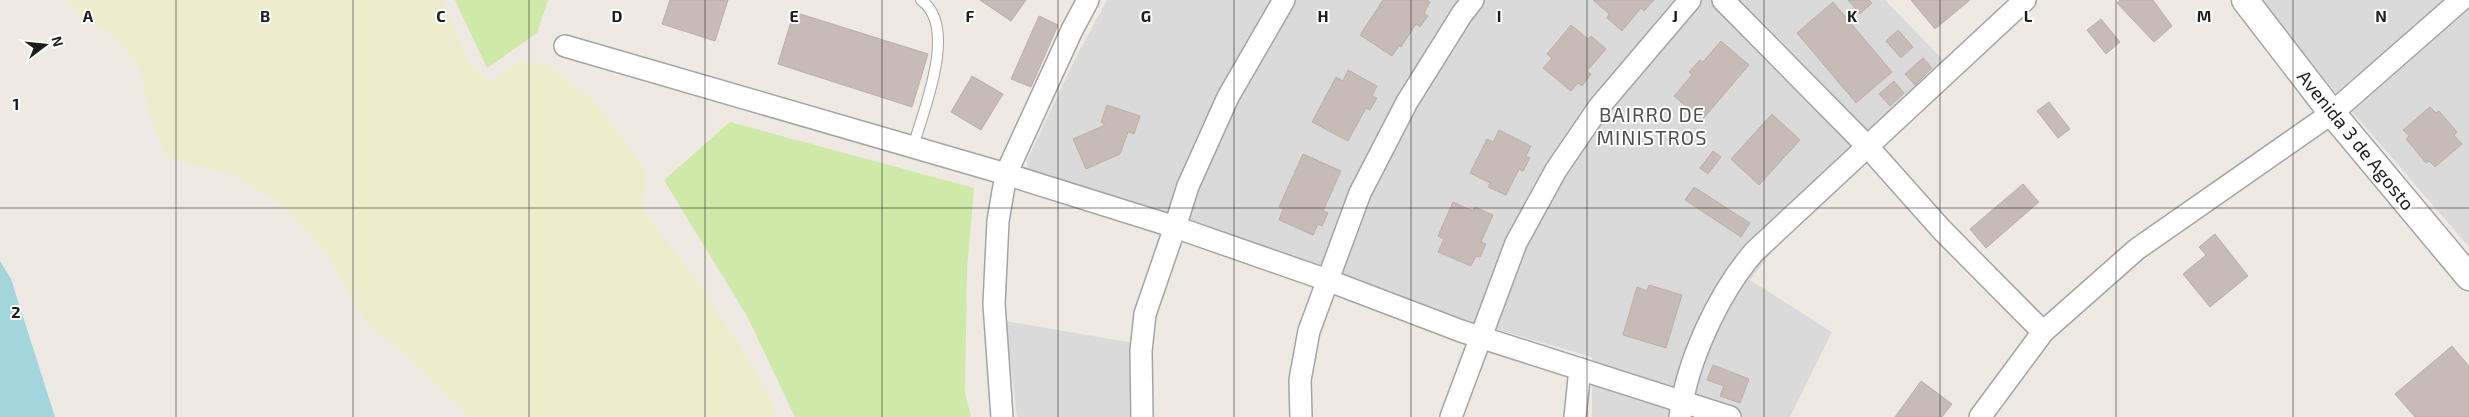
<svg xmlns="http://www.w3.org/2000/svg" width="2469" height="417" font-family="'Exo 2',sans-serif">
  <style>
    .residential { fill: #dbdada }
    .farmland { fill: #ededce }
    .grass { fill: #cee9a8 }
    .water { fill: #a3d5dc }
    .building { fill: #c6bbb6; stroke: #c0aea5 }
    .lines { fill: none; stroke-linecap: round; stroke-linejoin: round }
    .service-casing { stroke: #a4a4a4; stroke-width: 12 }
    .minor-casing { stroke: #a4a4a4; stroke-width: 24 }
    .tertiary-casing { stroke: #a4a4a4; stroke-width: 29 }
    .service { stroke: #fff; stroke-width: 10 }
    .minor { stroke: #fff; stroke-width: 21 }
    .tertiary { stroke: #fff; stroke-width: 26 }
    .grid { fill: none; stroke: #1d1d1d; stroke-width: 1; stroke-opacity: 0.55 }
    .labels { text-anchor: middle; stroke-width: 4; stroke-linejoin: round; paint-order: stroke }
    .street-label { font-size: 19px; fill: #1d1d1d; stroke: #fff }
    .neighbourhood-label { font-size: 20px; letter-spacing: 1px; fill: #505050; stroke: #fff }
    .grid-label { font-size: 16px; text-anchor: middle; font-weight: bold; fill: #1d1d1d; stroke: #fff; stroke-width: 4; stroke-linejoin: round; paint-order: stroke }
  </style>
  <rect width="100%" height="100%" fill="#eee9e3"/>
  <g class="residential">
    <polygon points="1107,0 1885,0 1947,64 1854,148 1750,280 1832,332 1790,417 1592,417 1592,357 1475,323 1032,174 1028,169 1027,161 1076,57"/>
    <polygon points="2260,0 2469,0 2469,247 2336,93"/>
    <polygon points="1005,321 1134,343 1138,417 1017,417"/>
  </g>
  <polygon class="farmland" points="64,0 443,0 467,60 490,82 517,62 546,64 598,104 646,170 643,211 702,286 769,393 776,417 470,417 422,370 367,324 325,251 277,201 234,175 167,158 150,117 139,67 115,37 76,13"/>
  <g class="grass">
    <polygon points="455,0 548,0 537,33 487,68"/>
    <polygon points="730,122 974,188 967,268 965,393 971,417 795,417 747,316 664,180"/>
  </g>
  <polygon class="water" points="0,261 11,279 55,417 0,417"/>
  <g class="building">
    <polygon points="670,0 728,0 715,41 662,24"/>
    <polygon points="980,0 1026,0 1011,21"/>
    <polygon points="1383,0 1427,0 1430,2 1424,13 1428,16 1420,27 1416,24 1401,47 1399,46 1392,56 1360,35"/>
    <polygon points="1593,0 1654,0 1644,11 1641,8 1622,31 1607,18 1609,14"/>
    <polygon points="1848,0 1869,0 1872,3 1860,14"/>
    <polygon points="1911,0 1970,0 1935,29"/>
    <polygon points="2120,0 2153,0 2172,26 2154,42 2117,3"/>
    <polygon points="1833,2 1892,72 1856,103 1797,33"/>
    <polygon points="794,12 928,54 912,107 778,64"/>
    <polygon points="1039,16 1058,25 1031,87 1011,79"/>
    <polygon points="2101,19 2120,42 2106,54 2087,30"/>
    <polygon points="1571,25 1588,39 1591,36 1606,49 1587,71 1591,74 1582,86 1578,83 1571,91 1543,68 1552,58 1547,54"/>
    <polygon points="1898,30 1913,47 1901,58 1886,41"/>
    <polygon points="1721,41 1749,65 1702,120 1674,96 1692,75 1689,72 1700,60 1703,62"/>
    <polygon points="1923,58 1932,68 1915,85 1905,74"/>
    <polygon points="1348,70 1377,86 1372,96 1377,98 1370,110 1366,108 1348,141 1312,122 1336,77 1343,81"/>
    <polygon points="972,76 1003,94 981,130 951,112"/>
    <polygon points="1894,81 1904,93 1890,106 1879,94"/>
    <polygon points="2049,102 2070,129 2058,138 2037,111"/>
    <polygon points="1107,105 1140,116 1134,134 1128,132 1120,154 1086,169 1073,139 1105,125 1101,122"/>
    <polygon points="2430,107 2436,113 2439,111 2457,132 2454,135 2462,144 2435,167 2429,161 2426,163 2406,139 2409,136 2403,130"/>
    <polygon points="1772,114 1800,140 1759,185 1731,159"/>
    <polygon points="1499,130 1531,146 1526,156 1530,158 1523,171 1519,169 1506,195 1488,187 1490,183 1470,173 1487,139 1493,142"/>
    <polygon points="1713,151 1721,157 1708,174 1700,168"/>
    <polygon points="1303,154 1341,171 1323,211 1328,213 1322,226 1318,224 1313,235 1279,220 1283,209 1279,207"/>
    <polygon points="2023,184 2039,202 1986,248 1970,229"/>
    <polygon points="1694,187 1750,223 1741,237 1685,200"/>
    <polygon points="1453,202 1473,211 1475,207 1493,215 1481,242 1486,244 1480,257 1476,256 1471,266 1438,252 1444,239 1438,236"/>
    <polygon points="2215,234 2248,276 2210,307 2183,274 2206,255 2199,247"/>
    <polygon points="1649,285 1682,295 1666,348 1623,335 1637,287 1647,291"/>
    <polygon points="2452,346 2469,366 2469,417 2415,417 2395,394"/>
    <polygon points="1713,365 1749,379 1740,403 1720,396 1724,386 1707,380"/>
    <polygon points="1921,381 1952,404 1942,417 1895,417"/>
  </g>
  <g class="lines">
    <defs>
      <path id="service" d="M 913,147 C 923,111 959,27 921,0"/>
      <g id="minor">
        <polyline points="1723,0 1868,147 1942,230 2043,332"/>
        <polyline points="565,46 1006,174 1175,227 1188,186 1228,97 1284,0"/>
        <polyline points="1002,417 994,304 998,221 1006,174 1072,30 1088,0"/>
        <polyline points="1142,417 1141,351 1145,314 1175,227 1327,280 1461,331 1730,417"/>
        <polyline points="1301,417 1300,380 1309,331 1360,193 1407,102 1462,14 1473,0"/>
        <polyline points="1451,417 1516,243 1556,170 1599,107 1690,0"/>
        <polyline points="1575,417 1580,369"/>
        <path d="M 1680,417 C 1686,363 1718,294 1754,252 L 2025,0"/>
        <polyline points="1980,417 2043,332 2137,249 2332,113 2461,0"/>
      </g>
      <polyline id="tertiary" points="2245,0 2332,113 2469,277"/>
    </defs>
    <use href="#service" class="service-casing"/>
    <use href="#minor" class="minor-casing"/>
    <use href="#tertiary" class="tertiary-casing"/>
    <use href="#service" class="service"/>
    <use href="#minor" class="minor"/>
    <use href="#tertiary" class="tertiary"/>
  </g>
  <path class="grid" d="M 176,0 L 176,417M 353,0 L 353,417M 529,0 L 529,417M 705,0 L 705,417M 882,0 L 882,417M 1058,0 L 1058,417M 1234,0 L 1234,417M 1411,0 L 1411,417M 1587,0 L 1587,417M 1764,0 L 1764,417M 1940,0 L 1940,417M 2116,0 L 2116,417M 2293,0 L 2293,417M 0,208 L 2469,208"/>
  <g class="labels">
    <g class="street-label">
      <text transform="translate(2356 140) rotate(51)" y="7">Avenida 3 de Agosto</text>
    </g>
    <g class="neighbourhood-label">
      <text x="1652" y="122">BAIRRO DE<tspan x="1652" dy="23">MINISTROS</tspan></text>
    </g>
  </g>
  <g class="grid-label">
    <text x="88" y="22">A</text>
    <text x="265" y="22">B</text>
    <text x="441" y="22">C</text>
    <text x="617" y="22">D</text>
    <text x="794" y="22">E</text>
    <text x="970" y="22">F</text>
    <text x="1146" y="22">G</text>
    <text x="1323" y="22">H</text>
    <text x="1499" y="22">I</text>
    <text x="1675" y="22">J</text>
    <text x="1852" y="22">K</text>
    <text x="2028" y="22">L</text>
    <text x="2204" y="22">M</text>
    <text x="2381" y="22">N</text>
    <text x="16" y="110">1</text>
    <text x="16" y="318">2</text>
  </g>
  <g transform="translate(45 45) rotate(74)" stroke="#ffffff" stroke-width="4" paint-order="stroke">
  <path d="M0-4L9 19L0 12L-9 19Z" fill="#1d1d1d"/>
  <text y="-8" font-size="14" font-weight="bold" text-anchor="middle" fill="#1d1d1d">N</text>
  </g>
</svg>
